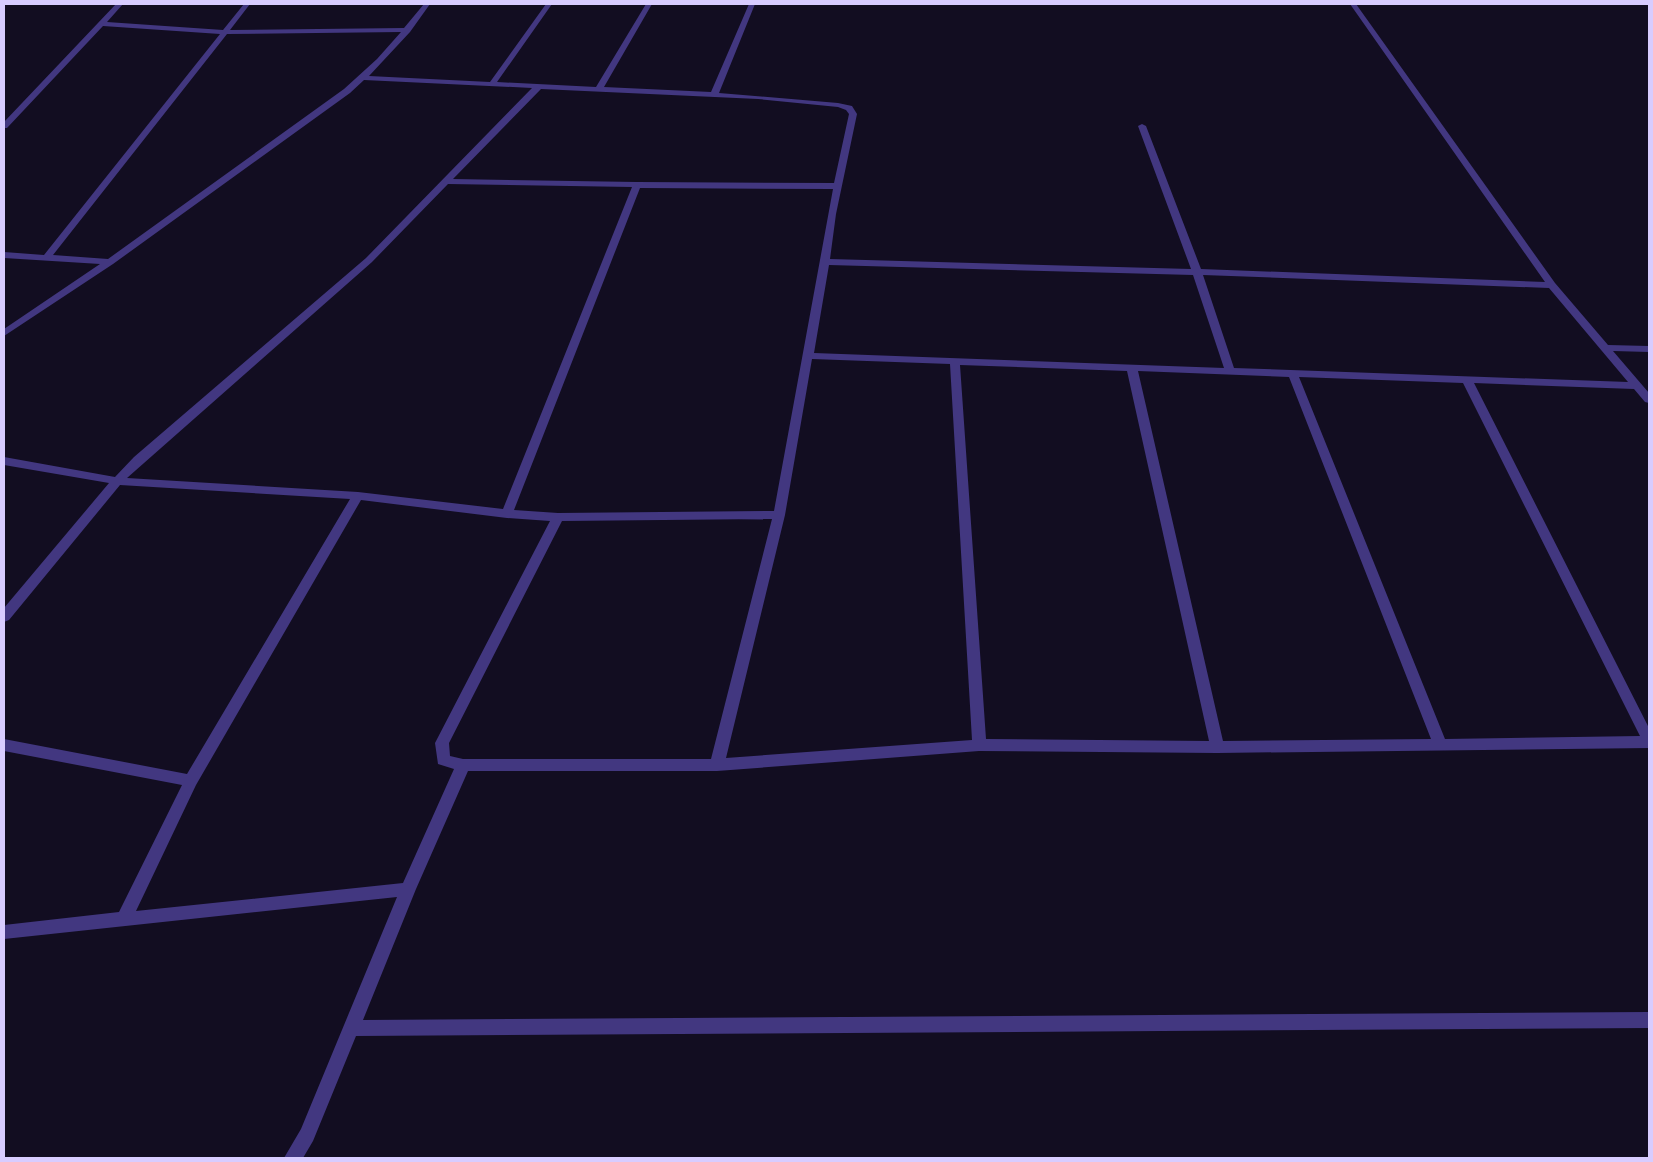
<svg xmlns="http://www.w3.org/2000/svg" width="1653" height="1162" font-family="'Titillium Web',sans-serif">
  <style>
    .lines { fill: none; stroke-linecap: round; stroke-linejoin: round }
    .street { fill: #423780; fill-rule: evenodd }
  </style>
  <rect width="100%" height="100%" fill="#120d21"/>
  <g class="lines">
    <path class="street" d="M 116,4 L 123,4 L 107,22 L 223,30 L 244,4 L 250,4 L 230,30 L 404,28 L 424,4 L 430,4 L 410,32 L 369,76 L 490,82 L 546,4 L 552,4 L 497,82 L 596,87 L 646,4 L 652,4 L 604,87 L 711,92 L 749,4 L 755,4 L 719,93 L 838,103 L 852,106 L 857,114 L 836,214 L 830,259 L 1191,269 L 1138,126 L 1142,124 L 1146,126 L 1201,269 L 1545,282 L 1350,4 L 1356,4 L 1555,283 L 1608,345 L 1649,346 L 1649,352 L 1613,351 L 1649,393 L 1649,403 L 1645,402 L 1634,389 L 1474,383 L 1649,728 L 1649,748 L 1217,753 L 979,751 L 717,771 L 468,771 L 416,889 L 363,1020 L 1649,1012 L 1649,1028 L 356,1036 L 313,1141 L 303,1158 L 284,1158 L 301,1129 L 397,897 L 4,939 L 4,925 L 119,912 L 182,785 L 4,751 L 4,739 L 187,774 L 350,499 L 120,485 L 9,620 L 4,622 L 4,608 L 109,483 L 4,465 L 4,457 L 115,477 L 134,457 L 366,258 L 532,88 L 364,80 L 350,93 L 113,264 L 4,336 L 4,329 L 100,264 L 4,258 L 4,252 L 44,255 L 220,34 L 103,26 L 7,128 L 4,128 L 4,122 ZM 401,32 L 377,59 L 344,89 L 108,259 L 53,255 L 227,34 ZM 541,89 L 758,99 L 838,107 L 846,110 L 849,114 L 834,183 L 637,182 L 453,179 ZM 448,184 L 632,187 L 503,509 L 358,492 L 127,478 L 372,262 ZM 640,188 L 833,189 L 774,511 L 558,513 L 514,510 ZM 829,265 L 1193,275 L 1224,368 L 814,353 ZM 1203,275 L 1549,288 L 1628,382 L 1234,368 ZM 812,359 L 950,364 L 972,740 L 726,758 L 785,515 ZM 960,365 L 1127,371 L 1209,741 L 986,739 ZM 1138,371 L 1289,377 L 1431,739 L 1223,741 ZM 1299,377 L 1463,383 L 1640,736 L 1445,739 ZM 361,500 L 507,518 L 550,521 L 435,743 L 438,764 L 454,769 L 403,883 L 136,911 L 196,785 ZM 772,519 L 711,759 L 463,759 L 450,756 L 449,743 L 562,521 Z"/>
  </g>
  <rect width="1653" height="1162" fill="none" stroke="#d8ccff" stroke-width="10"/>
</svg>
